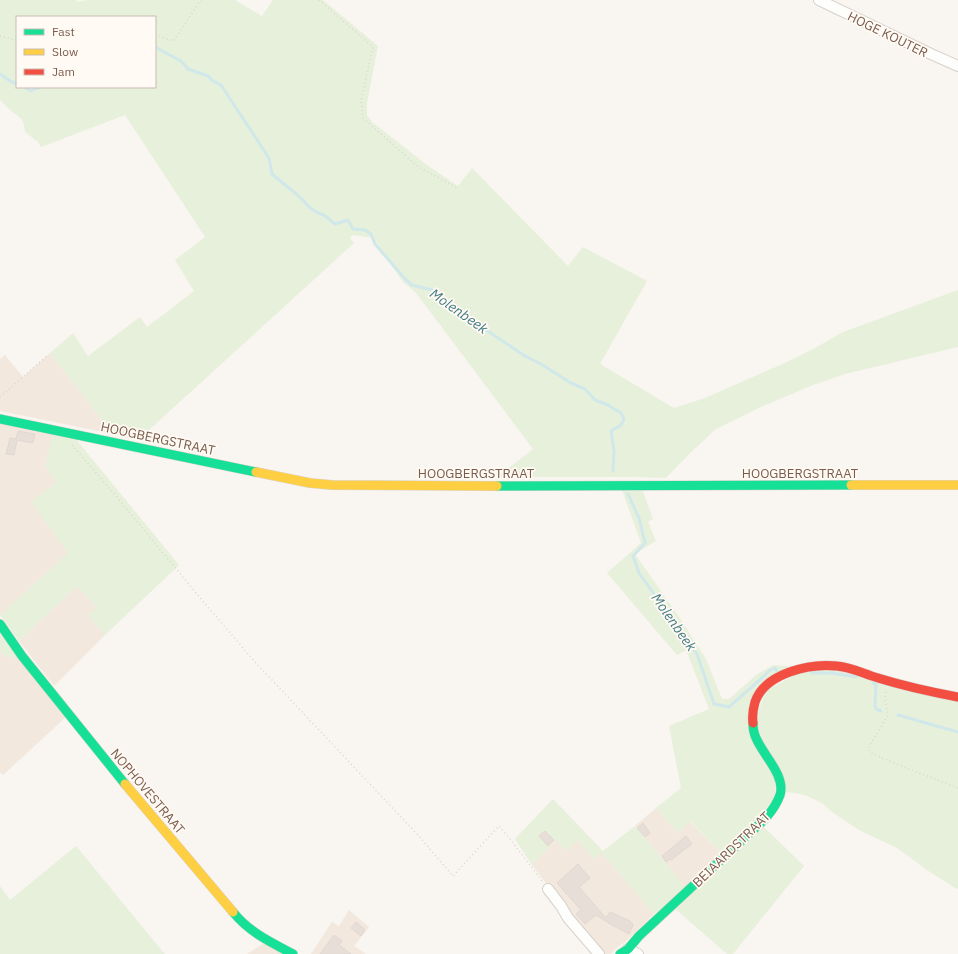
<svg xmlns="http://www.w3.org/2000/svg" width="958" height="954" font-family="'IBM Plex Sans',sans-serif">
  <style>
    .residential { fill: #f2e8de }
    .green { fill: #e7f0db; fill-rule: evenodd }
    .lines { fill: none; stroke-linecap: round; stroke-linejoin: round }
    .stream { stroke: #d0e8ea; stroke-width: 3 }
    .building { fill: #e6ded7; stroke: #e2d8d2 }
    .street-casing { stroke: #d7d1cb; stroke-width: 12 }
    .fast-casing { stroke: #d9d2cb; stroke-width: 10 }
    .slow-casing { stroke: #d9d2cb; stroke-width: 10 }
    .jam-casing { stroke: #d9d2cb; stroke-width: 10 }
    .path { stroke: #dcd5d0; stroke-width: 1.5; stroke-dasharray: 1 3; stroke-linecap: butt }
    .street { stroke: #fefefd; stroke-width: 10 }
    .fast { stroke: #16e098; stroke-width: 9 }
    .slow { stroke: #ffcf43; stroke-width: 9 }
    .jam { stroke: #f24e42; stroke-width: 9 }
    .labels { text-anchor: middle; stroke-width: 3.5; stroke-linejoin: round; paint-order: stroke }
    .street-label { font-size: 13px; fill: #7a5c4d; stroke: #fffaf3 }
    .water-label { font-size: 14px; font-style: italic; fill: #437c86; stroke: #fffaf3 }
  </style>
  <rect width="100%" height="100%" fill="#f9f5f0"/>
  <g class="residential">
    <polygon points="50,353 113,434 0,411 0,359 5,355 23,377"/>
    <polygon points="0,423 53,434 57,482 32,502 69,553 0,615"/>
    <polygon points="77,586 97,607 88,615 105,635 54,686 19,641"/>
    <polygon points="0,651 6,656 19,653 67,716 3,775 0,772"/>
    <polygon points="656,808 678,833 689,821 723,854 686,888 635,826"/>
    <polygon points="556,840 577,840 595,859 603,851 603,854 654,914 625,942 614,950 611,954 602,954 562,904 532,865"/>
    <polygon points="349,910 369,927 354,946 366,954 311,954 332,922 339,926"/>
    <polygon points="266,942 288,954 247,954"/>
  </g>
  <g class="green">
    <path d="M 0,0 L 76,0 L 77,2 L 88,0 L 235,0 L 262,16 L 273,0 L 323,0 L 378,46 L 367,103 L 367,115 L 372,122 L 427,165 L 458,186 L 472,168 L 568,266 L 583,247 L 647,281 L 600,364 L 674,408 L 705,398 L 787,362 L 815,348 L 843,332 L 958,290 L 958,347 L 845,374 L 813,385 L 761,407 L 716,429 L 690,453 L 666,478 L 634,477 L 497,477 L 533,449 L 416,293 L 403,282 L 373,238 L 353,235 L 350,238 L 354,243 L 138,440 L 113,434 L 50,353 L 73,333 L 88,356 L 140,317 L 147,327 L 194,291 L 175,260 L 205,237 L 125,115 L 41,147 L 38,142 L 25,132 C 24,117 19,118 9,109 C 6,106 3,103 0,100 ZM 17,17 L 155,17 L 155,87 L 17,87 Z"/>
    <polygon points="53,434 74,437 179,565 105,635 88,615 97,607 77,586 19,641 0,615 68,553 31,502 57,482 45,467"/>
    <polygon points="622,490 643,491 653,519 648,522 656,541 635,554 679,617 706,659 722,699 729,699 756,675 773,665 788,666 751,705 776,781 774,803 723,854 690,821 678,833 656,808 681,788 669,726 709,709 686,650 677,655 607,573 641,543"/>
    <polygon points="0,629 19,653 12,658 6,656 0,651"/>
    <polygon points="835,670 958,699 958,889 955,888 927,870 897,848 859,830 832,812 822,803 807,796 796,793 785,792 764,747 755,718 767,690 803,671"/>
    <polygon points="553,799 603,851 635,826 686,888 654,914 603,854 603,852 595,859 577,840 566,851 556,840 532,865 515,839"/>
    <polygon points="763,826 804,866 733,954 727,954 674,908"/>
    <polygon points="76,846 163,952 165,954 0,954 0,886 10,900"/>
  </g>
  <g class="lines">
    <g class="stream">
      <polyline points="155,47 181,61 188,69 208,76 213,81 221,85 269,158 272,174 301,198 309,207 318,213 324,215 335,224 348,220 353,229 365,230 371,234 375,244 405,279 412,285 432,290 440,299 525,356 541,364 571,383 585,389 595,400 608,405 621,413 624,419 621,425 611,431 614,451 613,471"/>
      <polyline points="0,74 10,81 17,84"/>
      <polyline points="24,87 31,91 40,87"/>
      <polyline points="628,494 639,518 645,543 633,556 639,573 697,654 714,704 729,707 762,678 769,671 775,668 777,672"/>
      <polyline points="812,673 832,673 856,677"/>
      <polyline points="873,683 876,685 875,705 876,709 881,711"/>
      <polyline points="898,715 958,732"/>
    </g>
  </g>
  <g class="building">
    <polygon points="18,431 35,434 33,443 17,440 14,455 6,454 10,438 16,439"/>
    <polygon points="643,823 650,833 645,837 637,828"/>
    <polygon points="545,831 554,840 548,846 539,836"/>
    <polygon points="686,836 692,844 671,860 670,859 666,862 662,856"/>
    <polygon points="578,864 590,878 579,887 606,918 610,912 630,921 630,922 633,924 632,925 633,925 629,934 612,925 596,915 585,924 576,914 581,910 557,883"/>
    <polygon points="356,922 365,930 361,936 351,928"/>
    <polygon points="334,935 342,941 339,945 351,954 320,954"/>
  </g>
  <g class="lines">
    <defs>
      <g id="street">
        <polyline points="819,0 931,54 958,66"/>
        <polyline points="548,889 561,906 568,918 599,954"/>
        <polyline points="628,949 638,954"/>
      </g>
      <g id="fast">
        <polyline points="0,419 256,472"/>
        <polyline points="497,486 851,485"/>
        <polyline points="0,624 22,656 125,784"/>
        <path d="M 233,912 C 249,932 270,942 293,954"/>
        <path d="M 620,954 L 628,949 L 639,936 L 765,819 C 771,812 777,804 780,795 C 786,776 763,755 756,738 C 754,734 753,728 753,723"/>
      </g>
      <g id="slow">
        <polyline points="256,472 310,483 332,485 497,486"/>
        <polyline points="851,485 958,485"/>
        <polyline points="125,784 233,912"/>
      </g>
      <path id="jam" d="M 753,723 C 752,716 753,709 755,702 C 765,673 810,663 837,666 C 851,667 864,674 878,678 C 904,686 931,692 958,697"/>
    </defs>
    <use href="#street" class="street-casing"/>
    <use href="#fast" class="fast-casing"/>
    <use href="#slow" class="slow-casing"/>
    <use href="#jam" class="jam-casing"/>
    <g class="path">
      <polyline points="319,0 373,47 361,100 363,118 417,166 457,188"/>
      <path d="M 155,35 L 173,41 C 183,28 191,14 201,0"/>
      <polyline points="0,36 17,40"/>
      <polyline points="0,397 47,356"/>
      <polyline points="72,445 115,495 196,593 255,662 417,834 453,876 499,826 510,839 542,881"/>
      <polyline points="886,692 885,699 888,715 868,749 873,754 899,765 958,788"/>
    </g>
    <use href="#street" class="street"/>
    <use href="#fast" class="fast"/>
    <use href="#slow" class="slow"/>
    <use href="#jam" class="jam"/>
  </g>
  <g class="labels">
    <g class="street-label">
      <text transform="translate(888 34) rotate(26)" y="5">HOGE KOUTER</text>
      <text transform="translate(158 438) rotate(12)" y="5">HOOGBERGSTRAAT</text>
      <text x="476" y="478">HOOGBERGSTRAAT</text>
      <text x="800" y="478">HOOGBERGSTRAAT</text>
      <text transform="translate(148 791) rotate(50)" y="5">NOPHOVESTRAAT</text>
      <text transform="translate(731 849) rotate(-44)" y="5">BEIAARDSTRAAT</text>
    </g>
    <g class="water-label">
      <text transform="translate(459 311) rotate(35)" y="5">Molenbeek</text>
      <text transform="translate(674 622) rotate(55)" y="5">Molenbeek</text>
    </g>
  </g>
  <rect x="16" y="16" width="140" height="72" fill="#fffaf3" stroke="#cabbb1"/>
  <rect x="24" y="29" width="20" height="6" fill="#16e098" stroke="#cabbb1"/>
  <text x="52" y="36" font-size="12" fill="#7a5c4d">Fast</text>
  <rect x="24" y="49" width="20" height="6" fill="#ffcf43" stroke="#cabbb1"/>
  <text x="52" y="56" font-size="12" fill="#7a5c4d">Slow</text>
  <rect x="24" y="69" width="20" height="6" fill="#f24e42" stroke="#cabbb1"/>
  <text x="52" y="76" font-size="12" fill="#7a5c4d">Jam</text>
</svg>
